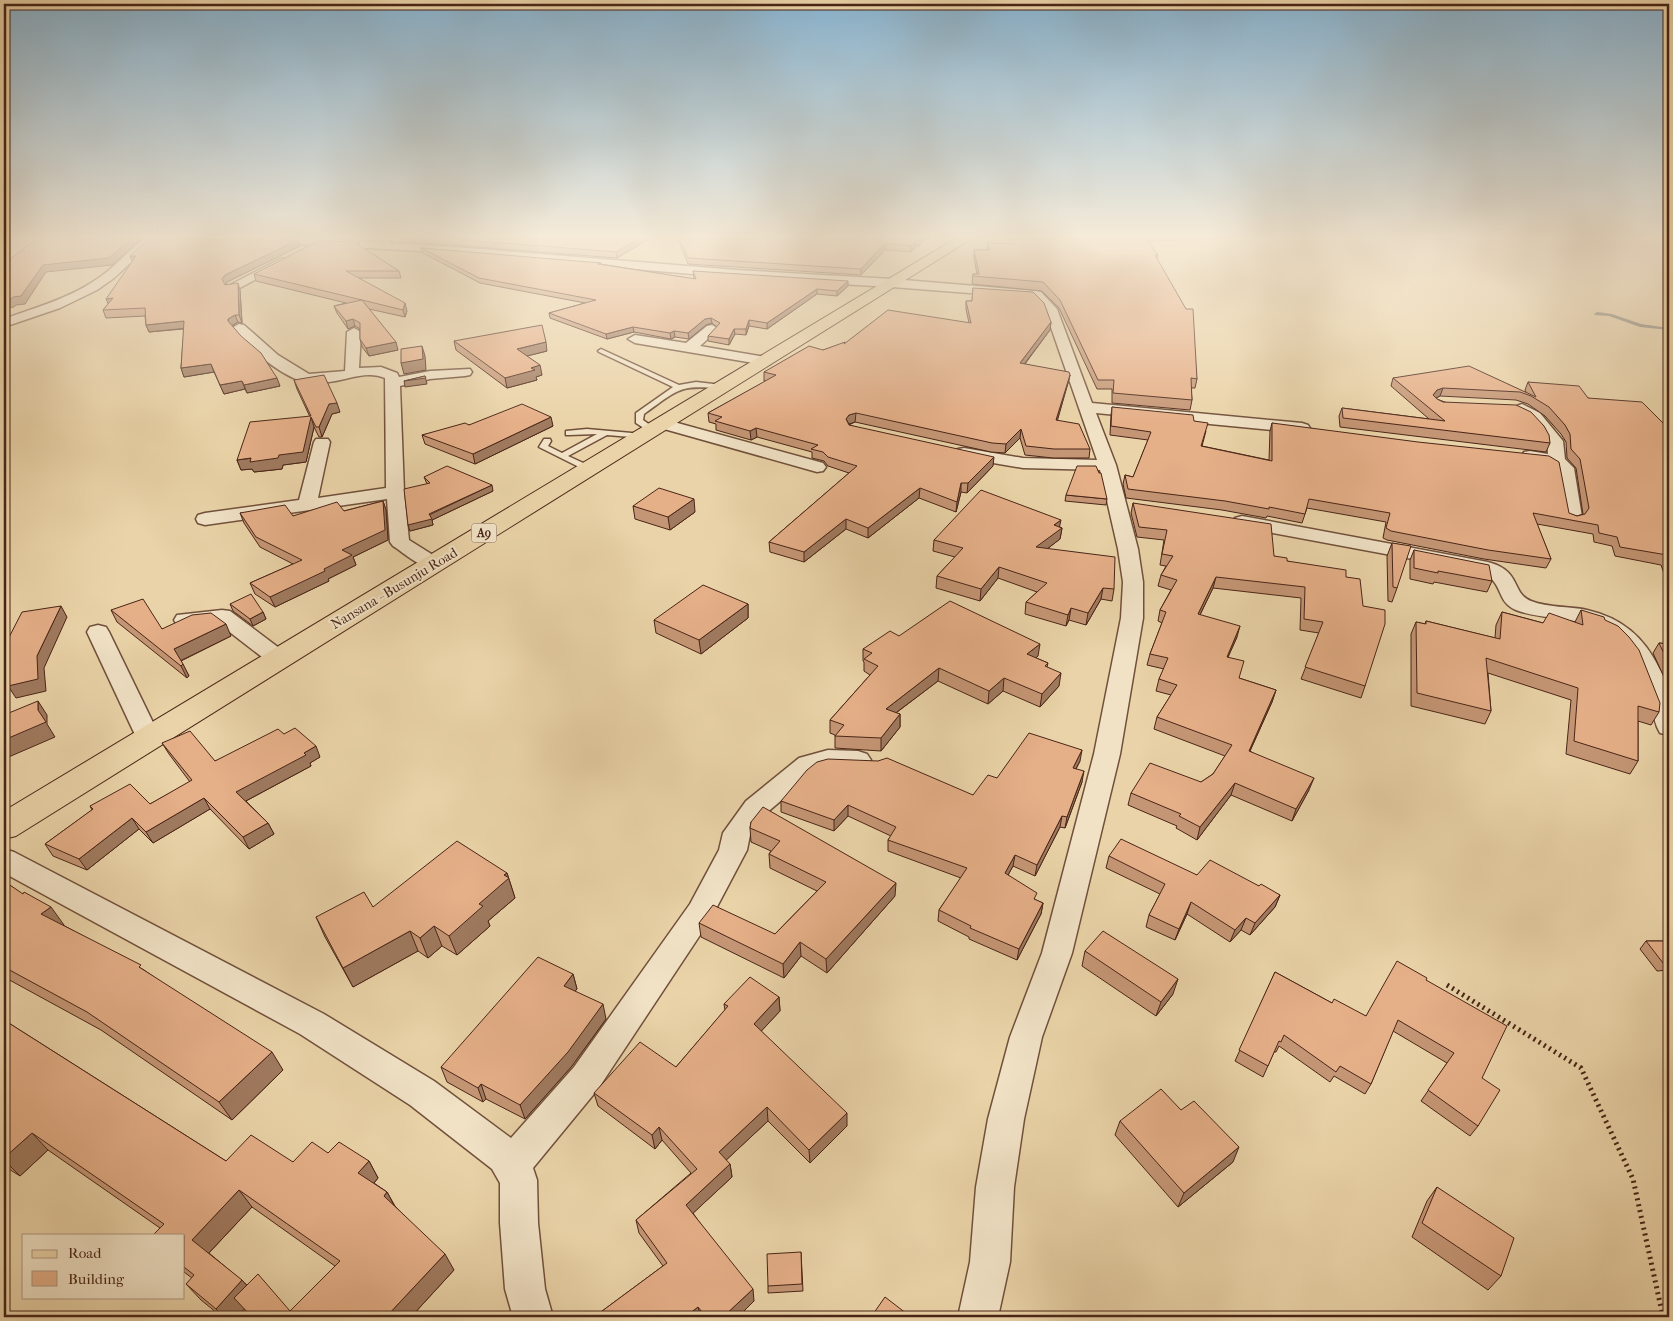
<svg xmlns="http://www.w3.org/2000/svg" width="1673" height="1321" font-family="'IM FELL French Canon',serif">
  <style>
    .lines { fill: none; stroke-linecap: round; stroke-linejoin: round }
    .stream { fill: #7a7c74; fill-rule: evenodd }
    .lane-casing { stroke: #71503b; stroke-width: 3 }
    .street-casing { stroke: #71503b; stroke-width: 3 }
    .primary-casing { stroke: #492517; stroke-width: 2 }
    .path { stroke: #492517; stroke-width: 5; stroke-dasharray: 2 4; stroke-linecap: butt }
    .lane { fill: #f1e2c6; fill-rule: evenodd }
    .street { fill: #f1e2c6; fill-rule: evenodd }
    .primary { fill: #ead3a8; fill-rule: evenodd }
    .wall { fill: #c59675; stroke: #492517; fill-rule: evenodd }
    .shaded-wall { fill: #a07a5f; stroke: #492517 }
    .building { fill: #e5af88; stroke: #492517 }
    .labels { text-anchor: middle; stroke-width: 4; stroke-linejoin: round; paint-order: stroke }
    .shield { fill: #f1e2c6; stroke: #7b5e4c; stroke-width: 1 }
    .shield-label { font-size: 12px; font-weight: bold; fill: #492517 }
    .street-label { font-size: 14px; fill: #492517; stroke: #f1e2c6 }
  </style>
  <rect width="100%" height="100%" fill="#ead3a8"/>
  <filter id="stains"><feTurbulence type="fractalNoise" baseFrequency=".004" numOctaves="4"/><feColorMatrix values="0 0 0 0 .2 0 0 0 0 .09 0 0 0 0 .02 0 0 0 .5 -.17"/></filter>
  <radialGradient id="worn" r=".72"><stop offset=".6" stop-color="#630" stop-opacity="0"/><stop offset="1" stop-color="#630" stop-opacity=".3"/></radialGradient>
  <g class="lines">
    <polygon class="stream" points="1597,312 1612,314 1641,324 1669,328 1669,330 1640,327 1609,316 1595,315 1594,314"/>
    <defs>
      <g id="lane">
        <polygon points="386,239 393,239 383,247 379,247 379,245"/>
        <path d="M 601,349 L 679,385 L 696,382 L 722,385 L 726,387 L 722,389 C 679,384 678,390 644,414 L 643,420 L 657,430 L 650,432 L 636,423 L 636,413 L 673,387 L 599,352 L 598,351 Z"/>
        <polygon points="587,429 643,434 647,436 643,438 607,435 568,456 592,467 593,469 589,472 539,447 544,439 550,439 551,441 548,446 562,453 597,434 569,435 566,435 566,431"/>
      </g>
      <g id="street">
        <path d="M 144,239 L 156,239 L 114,278 L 97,290 L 60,308 L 4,327 L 4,319 C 37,307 71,298 100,277 C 116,266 128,251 144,239 Z"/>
        <polygon points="264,239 325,239 467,248 737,270 892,279 1037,291 1041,292 1057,309 1092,403 1302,423 1308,425 1310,428 1308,431 1302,433 1096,413 1116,465 1138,549 1143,582 1143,618 1120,754 1072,953 1042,1037 1024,1119 1014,1187 1010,1262 998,1317 958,1317 970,1262 976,1187 988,1119 1010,1037 1042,953 1094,754 1121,618 1123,582 1118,549 1100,470 1023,468 964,458 958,457 956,453 958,449 964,448 1023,458 1097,460 1045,310 1033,298 892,287 737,278 467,254 269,242"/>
        <polygon points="282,258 288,261 286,263 236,290 232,291 226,287"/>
        <path d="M 239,324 L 244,325 L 278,355 L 309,374 L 345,371 L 347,332 L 354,328 L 361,332 L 359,368 L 381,367 L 397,373 L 399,377 L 430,371 L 470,369 L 472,372 L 470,375 L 465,376 L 430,379 L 400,386 L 404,492 L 409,540 L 441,560 L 444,564 L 441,568 C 424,572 407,555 393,546 L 390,542 L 387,499 L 205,525 L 198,523 L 196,519 L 198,515 L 205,513 L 299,500 L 314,442 L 316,439 L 328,439 L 330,442 L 318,498 L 386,488 L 385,378 C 367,370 347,380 329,382 C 318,384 308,384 298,380 C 277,372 245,346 232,328 Z"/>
        <polygon points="712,325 719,329 700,346 765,357 770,358 772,361 770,364 765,365 635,343 628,339 635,335 686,343 707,326"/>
        <polygon points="1522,404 1540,413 1563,441 1565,459 1574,468 1582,517 1580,521 1573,523 1566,521 1564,517 1557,470 1552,465 1524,460 1522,456 1524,452 1530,451 1548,454 1547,442 1528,419 1514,409 1517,406"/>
        <polygon points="663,419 823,463 826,467 823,471 817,472 657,427 655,424 657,421"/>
        <path d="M 1242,516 L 1488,562 C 1522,571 1511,593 1531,601 C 1548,608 1569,606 1587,610 C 1622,618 1644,637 1659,668 C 1663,675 1668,685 1669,693 C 1672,706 1669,722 1669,735 L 1660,733 L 1657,727 C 1643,683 1632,633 1580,622 C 1559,617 1537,618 1516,610 C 1494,601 1506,580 1477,571 L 1235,526 L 1233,522 L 1235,518 Z"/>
        <polygon points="222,610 230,611 287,654 290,659 287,664 279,666 271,664 218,623 185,626 177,625 174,620 177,615"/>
        <polygon points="98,625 106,627 109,632 161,739 158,745 149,747 140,745 137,739 87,632 90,627"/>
        <polygon points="828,750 858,751 867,754 871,760 867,766 858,769 828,768 816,771 764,815 750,835 747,850 710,920 598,1089 533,1168 537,1180 538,1223 545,1289 553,1317 513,1317 505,1289 500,1223 500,1183 492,1169 410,1105 300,1034 4,873 4,849 14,852 324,1014 434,1081 511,1138 574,1067 690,904 719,850 723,833 746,801 799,758"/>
      </g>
      <polygon id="primary" points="955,239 971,239 16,836 4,839 4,811"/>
    </defs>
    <use href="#lane" class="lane-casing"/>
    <use href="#street" class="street-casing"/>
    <use href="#primary" class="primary-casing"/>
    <polyline class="path" points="1447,985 1581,1068 1633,1179 1663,1317"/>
    <use href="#lane" class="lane"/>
    <use href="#street" class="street"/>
    <use href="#primary" class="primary"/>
  </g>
  <g class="wall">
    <polygon points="399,239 649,239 617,258 399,241"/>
    <polygon points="678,239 930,239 923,240 919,246 916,246 911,252 885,250 861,275 688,264"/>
    <polygon points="1008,239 1219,239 1147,241 1158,255 1157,259 1197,379 1195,388 1191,388 1192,400 1190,410 1112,403 1112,389 1097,389 1059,308 1042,291 972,284 973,274 977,274 974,258 974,250 987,250 988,243 1010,244"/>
    <polygon points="1420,239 1461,239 1461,240"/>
    <polygon points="300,246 227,282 226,285 240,290 242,323 238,322 232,326 280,386 247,393 245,389 224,394 214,372 184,377 181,368 184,329 149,332 146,325 145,316 106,318 103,310 108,304"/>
    <polygon points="361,247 399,271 401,278 359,278 407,311 405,317 369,309 398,350 369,356 362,347 360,339 360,329 355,326 348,329 337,313 334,306 346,303 256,281 254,274"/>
    <polygon points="421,248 601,264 694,279 693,271 848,286 837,296 817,294 767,329 749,326 746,335 735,334 729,345 708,341 708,336 717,327 712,323 706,325 689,339 675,337 671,339 634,332 607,339 550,318 549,313 585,303 480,283 423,253"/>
    <polygon points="973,288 1051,322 1050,330 1025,364 1070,375 1068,383 1057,420 1090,449 1089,458 1053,458 1025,455 1020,438 1005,453 991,452 855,422 849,425 993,466 967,493 961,492 956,512 919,498 868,538 846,529 804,562 770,552 769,542 849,473 828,466 824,461 812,458 812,452 757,437 751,440 716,430 716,424 709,422 708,413 766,381 764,381 764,372 823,350 845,343 969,323 966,309 966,301 972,301"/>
    <polygon points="454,341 547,351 527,356 542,375 536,377 537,380 507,388 456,350"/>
    <polygon points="1393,378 1526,392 1525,390 1528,382 1588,398 1669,429 1669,585 1668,585 1661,565 1615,556 1612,546 1594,542 1593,534 1537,524 1551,559 1546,568 1484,559 1387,540 1383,538 1386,522 1307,508 1302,523 1267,516 1266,518 1222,510 1126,498 1123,484 1125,475 1133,477 1148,440 1110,435 1111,415 1112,407 1194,421 1206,431 1202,446 1269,460 1270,431 1272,423 1577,516 1583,514 1576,468 1567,458 1566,442 1561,434 1545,416 1528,404 1516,400 1440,396 1436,398 1437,399 1550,443 1546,452 1340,427 1339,416 1342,408 1429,419 1391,386"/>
    <polygon points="294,380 340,412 332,414 322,437 319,437 314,427 306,462 283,465 282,469 254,472 252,469 241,470 237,460 310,417 297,389"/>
    <polygon points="469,425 553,426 475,464 425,444 422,435"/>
    <polygon points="424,477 493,491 432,520 433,525 410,531 427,484"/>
    <polygon points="1066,495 1107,499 1106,505 1065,501"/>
    <polygon points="383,501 386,510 388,540 353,557 356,565 328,579 329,581 275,607 255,594 250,583 293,564 260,547 244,523 240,513 293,516 344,511"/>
    <polygon points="1133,503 1287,561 1346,577 1365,686 1361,698 1301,679 1319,633 1300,630 1301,598 1213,588 1200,615 1237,637 1228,657 1239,678 1276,690 1272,702 1250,751 1309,790 1292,821 1231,795 1197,840 1176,828 1177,826 1128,805 1131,793 1201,782 1213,774 1225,756 1154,729 1157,717 1171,695 1156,691 1159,679 1164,669 1147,665 1150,654 1162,623 1158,621 1160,610 1171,590 1158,586 1161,575 1166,566 1160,565 1164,540 1137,537 1131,513"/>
    <polygon points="633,506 695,512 670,530 635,519"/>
    <polygon points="1060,527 1062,528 1060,539 1047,549 1114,589 1112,601 1101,599 1086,625 1069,620 1066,626 1025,614 1026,602 1037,592 998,578 980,601 936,588 937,576 955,557 933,551 934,540"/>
    <polygon points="1392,543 1397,588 1392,602 1388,601 1387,556"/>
    <polygon points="1414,550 1492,581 1487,592 1434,582 1433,584 1410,579 1410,560"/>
    <polygon points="230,604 263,612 266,619 253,626 233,611"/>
    <polygon points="748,604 748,618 701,654 656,633 654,620"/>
    <polygon points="111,610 162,629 231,636 181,661 189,676 187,678 117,622"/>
    <polygon points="1581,610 1659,712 1651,725 1638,721 1638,761 1630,774 1566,754 1571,700 1488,673 1491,711 1485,724 1411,706 1411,634 1416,622 1425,624 1426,621 1495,638 1496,625 1502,612 1543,623 1575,622"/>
    <polygon points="899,636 1038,656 1036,658 1048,663 1047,667 1059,686 1040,707 1003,691 988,704 938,681 896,713 900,714 900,727 881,751 835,748 835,735 830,733 830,720 870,675 864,671 864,662 863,661 863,649"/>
    <polygon points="1659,643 1669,644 1669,688 1653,653"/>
    <polygon points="284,734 320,757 310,763 311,766 246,801 268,823 274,834 249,849 210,809 153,843 139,829 87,870 53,856 45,844 92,810 90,806 150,804 190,782 169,754 162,743 215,761"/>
    <polygon points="1080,761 1076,769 1082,782 1065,828 1060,827 1035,876 1013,866 1008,875 1036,900 1043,903 1041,914 1017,960 969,939 969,937 938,921 939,910 961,878 888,851 888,840 891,836 848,816 834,831 781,812 781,801 973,795 997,778"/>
    <polygon points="751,822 895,896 827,973 801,956 784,978 701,937 699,923 775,934 817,891 770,868 769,854 771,851 751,842 750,828"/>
    <polygon points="1109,856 1197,875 1259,886 1280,895 1275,907 1250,935 1241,930 1230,942 1187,914 1175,940 1146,927 1149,915 1160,894 1106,868"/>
    <polygon points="507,873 515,898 488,921 490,926 457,955 442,946 428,958 418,951 353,987 325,937 316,917 373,907"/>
    <polygon points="4,881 64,925 63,925 144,970 283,1070 232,1120 101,1030 4,977"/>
    <polygon points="1646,941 1669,941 1669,970 1657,971 1640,949"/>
    <polygon points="1085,951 1173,994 1156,1016 1082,966"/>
    <polygon points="1275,972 1332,1003 1366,1016 1426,980 1482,1078 1478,1126 1470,1136 1421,1101 1447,1063 1393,1031 1371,1084 1365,1094 1334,1076 1330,1082 1279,1046 1276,1052 1274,1052 1263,1077 1235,1061"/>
    <polygon points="573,974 577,989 575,991 606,1019 572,1066 525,1119 486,1099 483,1102 447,1082 441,1067"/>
    <polygon points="779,997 780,1011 761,1031 847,1126 810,1163 768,1121 726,1160 730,1164 732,1177 693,1213 754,1301 738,1317 594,1317 663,1266 639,1233 636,1220 691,1173 662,1140 655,1149 598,1106 594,1093 676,1067 725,1010 724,1004"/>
    <path d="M 4,1020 L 226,1161 L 293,1162 L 328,1153 L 369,1161 L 378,1178 L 374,1183 L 387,1192 L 395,1206 L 454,1270 L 411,1317 L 251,1317 L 244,1309 L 237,1317 L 222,1317 L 201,1300 L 186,1284 L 192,1278 L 184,1272 L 184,1235 L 160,1228 L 48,1150 L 20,1176 L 4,1166 ZM 252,1207 L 335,1266 L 290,1311 L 247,1285 L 209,1253 Z"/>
    <polygon points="1181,1110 1233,1162 1178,1207 1115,1135 1120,1121"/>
    <polygon points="1437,1187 1501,1276 1488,1290 1412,1237 1427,1201"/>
    <polygon points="801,1252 803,1291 768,1293 768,1286"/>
  </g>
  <g class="shaded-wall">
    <polygon points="131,239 141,239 112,265 46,272 25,304 16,305 14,307 4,308 4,300 43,265"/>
    <polygon points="638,239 649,239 617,258 616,252"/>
    <polygon points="919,239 923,240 919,246"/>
    <polygon points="298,240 300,246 227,282 224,286 222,279 225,275"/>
    <polygon points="916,240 916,246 911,252 911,246"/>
    <polygon points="885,243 885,250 861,275 861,269"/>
    <polygon points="130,256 136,256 133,263"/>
    <polygon points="848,281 848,286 837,296 837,291"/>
    <polygon points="238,283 240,290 242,323 239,315"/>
    <polygon points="817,289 817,294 767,329 767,323"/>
    <polygon points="113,298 109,306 106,299"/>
    <polygon points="405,303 407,311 405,317 403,310"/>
    <polygon points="235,315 238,322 231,326 228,321 228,319"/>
    <polygon points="711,318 712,323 706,325 689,339 688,333 705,319"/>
    <polygon points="353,319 355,326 348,329 346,321"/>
    <polygon points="749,320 749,326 746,335 746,329"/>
    <polygon points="184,321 187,328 149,332 146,325"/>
    <polygon points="1051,322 1050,330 1019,371 1020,363"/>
    <polygon points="633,327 634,332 607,339 606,334"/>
    <polygon points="734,329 735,334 729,345 729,339"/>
    <polygon points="674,331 675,337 671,339 670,333"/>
    <polygon points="396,342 398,350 369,356 366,348"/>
    <polygon points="546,342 547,351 519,358 517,349"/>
    <polygon points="422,346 425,356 426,370 404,374 401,363"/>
    <polygon points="211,364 214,372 184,377 181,368"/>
    <polygon points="540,365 542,375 536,377 537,380 507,388 505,378 531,368"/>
    <polygon points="1070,375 1068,383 1055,429 1056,420"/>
    <polygon points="425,376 427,384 405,387 404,381"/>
    <polygon points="277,378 280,386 247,393 244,385"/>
    <polygon points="242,381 245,389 224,394 220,385"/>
    <polygon points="1443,388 1440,396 1434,399 1433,395 1437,390"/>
    <polygon points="337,403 340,412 332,414 322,437 319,427 329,404"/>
    <polygon points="856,413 855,422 849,424 846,419 849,415"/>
    <polygon points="311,417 314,427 306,462 283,465 282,469 254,472 252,469 241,470 237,460 279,455"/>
    <polygon points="551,417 553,426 475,464 473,454"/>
    <polygon points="756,428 757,437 751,440 750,431"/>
    <polygon points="1021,429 1020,438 1005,453 1006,444"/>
    <polygon points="994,457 993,466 967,493 968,483"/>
    <polygon points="961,483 961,492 956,512 957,502"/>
    <polygon points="492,485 493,491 432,520 433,525 410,531 408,525"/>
    <polygon points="920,488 919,498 868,538 868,528"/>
    <polygon points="694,499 695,512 670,530 668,517"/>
    <polygon points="383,501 386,510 388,540 353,557 356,565 328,579 329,581 275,607 270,597 324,569 342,550"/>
    <polygon points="846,519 846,529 804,562 804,552"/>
    <polygon points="1061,520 1059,529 1062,528 1060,539 1034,559 1036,547 1054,525"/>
    <polygon points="999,567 998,578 980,601 981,589"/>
    <polygon points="1216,577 1213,588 1195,625 1198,614"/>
    <polygon points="1103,588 1101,599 1086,625 1088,613"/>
    <polygon points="748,604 748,618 701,654 699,640"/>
    <polygon points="61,606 67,617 44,668 46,691 16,698 8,686 37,656"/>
    <polygon points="1071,608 1069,620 1066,626 1068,615"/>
    <polygon points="263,612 266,619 253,626 250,619"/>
    <polygon points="226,624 231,636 180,661 174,649"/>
    <polygon points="1240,626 1237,637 1223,668 1227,657"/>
    <polygon points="1040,644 1038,656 1025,667 1027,654"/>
    <polygon points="183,664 189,676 187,678 181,666"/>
    <polygon points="4,666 8,666 16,678 4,679"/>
    <polygon points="939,668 938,681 885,721 886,709"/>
    <polygon points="1061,673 1059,686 1040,707 1042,694"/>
    <polygon points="1004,678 1003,691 988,704 989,691"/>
    <polygon points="1276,690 1272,702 1245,762 1249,751"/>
    <polygon points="38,701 47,715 47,724 55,737 4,759 4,740 38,710"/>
    <polygon points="900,714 900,727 881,751 881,738"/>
    <polygon points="316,746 320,757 310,763 311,766 242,803 236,792"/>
    <polygon points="1082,750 1080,761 1071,778 1073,768"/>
    <polygon points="1084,771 1082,782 1065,828 1067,817"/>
    <polygon points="1314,778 1309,790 1292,821 1296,809"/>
    <polygon points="1235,783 1231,795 1197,840 1200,827"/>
    <polygon points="204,798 210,809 153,843 146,832"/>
    <polygon points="848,805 848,816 834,831 834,820"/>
    <polygon points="1062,816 1060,827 1035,876 1037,865"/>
    <polygon points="132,818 139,829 87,870 79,859"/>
    <polygon points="268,823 274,834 249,849 243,837"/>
    <polygon points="1015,855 1013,866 1003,884 1005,873"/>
    <polygon points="507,873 515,898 488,921 490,926 457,955 449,936"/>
    <polygon points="896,883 895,896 827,973 826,959"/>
    <polygon points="1280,895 1275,907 1250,935 1255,923"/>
    <polygon points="1191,902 1187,914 1175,940 1179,929"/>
    <polygon points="1043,903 1041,914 1017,960 1019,949"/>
    <polygon points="51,907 64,925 54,932 41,914"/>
    <polygon points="1246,918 1241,930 1230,942 1235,930"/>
    <polygon points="434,926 442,946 428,958 420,938"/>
    <polygon points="410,931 418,951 353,987 343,968"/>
    <polygon points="800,942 801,956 784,978 783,964"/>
    <polygon points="573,974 577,989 568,1000 564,986"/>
    <polygon points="1178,979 1173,994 1156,1016 1161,1002"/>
    <polygon points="779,997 780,1011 755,1038 754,1024"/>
    <polygon points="603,1004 606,1019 572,1066 525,1119 520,1105"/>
    <polygon points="272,1052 283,1070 232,1120 219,1102"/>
    <polygon points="481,1084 486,1099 483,1102 478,1088"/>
    <polygon points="767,1107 768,1121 721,1165 719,1152"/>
    <polygon points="847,1113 847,1126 810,1163 809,1150"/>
    <polygon points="659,1127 662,1140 655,1149 652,1135"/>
    <polygon points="32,1133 48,1150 20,1176 4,1160 4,1158"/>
    <polygon points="1239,1147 1233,1162 1178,1207 1184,1193"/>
    <polygon points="369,1161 378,1178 368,1190 358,1173"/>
    <polygon points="730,1164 732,1177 689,1217 686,1205"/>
    <polygon points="239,1190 252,1207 206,1256 192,1240"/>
    <polygon points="387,1192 396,1209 384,1196"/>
    <polygon points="445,1254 454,1270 411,1317 386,1317"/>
    <polygon points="242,1280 256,1296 237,1317 224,1317 216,1309"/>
    <polygon points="753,1289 754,1301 738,1317 723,1317"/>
    <polygon points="698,1307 701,1317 685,1317"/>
  </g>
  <g class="building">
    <polygon points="36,239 131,239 109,258 43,265 21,296 13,297 10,300 4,300 4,264"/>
    <polygon points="149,239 298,240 225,275 222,279 225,285 238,283 239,315 235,315 228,319 228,321 241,336 261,353 277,378 244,385 242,381 220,385 211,364 181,368 184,321 146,325 145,308 103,310 113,298 106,299 136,256 130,256"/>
    <polygon points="454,239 638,239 616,252"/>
    <polygon points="680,239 919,239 919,240 916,240 911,246 885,243 861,269 688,258"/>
    <polygon points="1012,239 1146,239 1158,255 1155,255 1186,309 1193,309 1197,379 1191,378 1192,400 1113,393 1114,380 1098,380 1060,300 1043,282 973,276 973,274 979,274 974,250 990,250 988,243 1014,244"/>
    <polygon points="320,240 360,243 359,245 399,271 346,271 405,303 403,310 362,300 396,342 366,348 360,339 360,323 353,319 346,321 334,306 362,300 254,274"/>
    <polygon points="421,248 601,263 598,264 696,279 693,271 848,281 837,291 817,289 767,323 749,320 746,329 734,329 729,339 708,336 720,323 711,318 705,319 688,333 674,331 670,333 633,327 606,334 549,313 596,300 479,278"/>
    <polygon points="973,288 1033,292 1044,303 1051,322 1020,363 1069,372 1070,375 1056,420 1079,424 1090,449 1054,449 1026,446 1021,429 1006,444 992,443 856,413 849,415 846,419 849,425 994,457 968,483 961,483 957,502 920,488 868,528 846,519 804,552 769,542 857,466 828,457 823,452 811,449 818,445 756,428 750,431 715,421 722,417 708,413 776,375 764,372 809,346 823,350 845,342 844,344 888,310 971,323 966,301 972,301"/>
    <polygon points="542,325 546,342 517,349 540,365 531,368 535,370 505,378 454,341"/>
    <polygon points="422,346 423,359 401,363 401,349"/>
    <polygon points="1469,366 1536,397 1528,382 1579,386 1588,398 1642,402 1669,429 1669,562 1667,555 1620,547 1617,537 1599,533 1598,525 1533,513 1551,559 1488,550 1391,531 1386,528 1390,513 1309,499 1305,514 1269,507 1269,509 1225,501 1128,489 1125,475 1133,477 1151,432 1111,426 1112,407 1193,415 1194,421 1208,423 1201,446 1272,461 1272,423 1418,442 1549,456 1559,462 1569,513 1577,516 1585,514 1589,508 1580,459 1571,449 1570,434 1565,425 1549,407 1531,396 1520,392 1443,388 1437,390 1433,395 1437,399 1443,402 1516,405 1531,412 1544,426 1549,435 1550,443 1343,418 1342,408 1445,421 1393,378"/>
    <polygon points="324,375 337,403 329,404 319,427 316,427 311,417 303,452 279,455 278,458 250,462 251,458 237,460 250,422 311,416 294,380"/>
    <polygon points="425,376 426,378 404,381"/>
    <polygon points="522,404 551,417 473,454 422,435 465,423 469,425"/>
    <polygon points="447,466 492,485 429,514 432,519 408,525 404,489 430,483 424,477"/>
    <polygon points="1077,466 1096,466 1099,473 1101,473 1107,499 1066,495"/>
    <polygon points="659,488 694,499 668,517 633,506"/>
    <polygon points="981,490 1061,520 1054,525 1062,528 1036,547 1115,557 1114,589 1103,588 1088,613 1071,608 1068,615 1026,602 1047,583 999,567 981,589 937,576 963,548 934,540"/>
    <polygon points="383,501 385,530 342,550 352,555 324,569 325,571 270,597 250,583 302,560 256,537 240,513 285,505 293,516 337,502 344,511"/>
    <polygon points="1133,503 1271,524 1274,556 1287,558 1287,561 1346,570 1346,577 1360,579 1363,606 1385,610 1385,624 1365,686 1305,667 1323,622 1304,619 1305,587 1216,577 1198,614 1240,626 1227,657 1244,661 1239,678 1276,690 1249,751 1314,778 1296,809 1235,783 1200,827 1179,816 1181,814 1131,793 1150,763 1201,782 1213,774 1232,745 1157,717 1177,685 1159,679 1168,658 1150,654 1166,612 1160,610 1177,580 1161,575 1173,556 1162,554 1167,530 1139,527"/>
    <polygon points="1392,543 1411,546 1397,588 1393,587"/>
    <polygon points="1414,550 1489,565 1492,581 1438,571 1438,573 1414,568"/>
    <polygon points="703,585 748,604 699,640 654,620"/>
    <polygon points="251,594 263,612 250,619 230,604"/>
    <polygon points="143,599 162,629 192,615 211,613 226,624 174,649 183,664 181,666 111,610"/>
    <polygon points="950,601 1040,644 1027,654 1048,663 1045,666 1061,673 1042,694 1004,678 989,691 939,668 886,709 900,714 881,738 835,736 844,725 830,720 878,666 864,659 872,653 863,649 890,631 899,636"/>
    <polygon points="61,606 37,656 38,679 8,686 8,666 4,666 4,647 22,612"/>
    <polygon points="1581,610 1604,617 1605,620 1618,626 1629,637 1639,650 1660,703 1659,712 1638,706 1638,761 1574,741 1578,688 1486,658 1491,711 1417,693 1416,622 1426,624 1426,621 1500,639 1502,612 1543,623 1549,613 1583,625"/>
    <polygon points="1659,643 1669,644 1669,664"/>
    <polygon points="38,701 38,710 46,722 4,740 4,715"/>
    <polygon points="295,728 316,746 304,753 306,755 236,792 268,823 243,837 204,798 146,832 132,818 79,859 45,844 93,809 90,806 130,784 150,804 192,780 162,743 190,731 215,761 278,729 284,734"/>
    <polygon points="1029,733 1082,750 1073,768 1084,771 1067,817 1062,816 1037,865 1015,855 1005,873 1037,893 1034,899 1043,903 1019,949 970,928 971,926 939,910 967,868 888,840 896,827 848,805 834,820 781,801 807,770 817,762 828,759 878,761 887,758 973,795 988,775 997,778"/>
    <polygon points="763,807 896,883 826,959 800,942 783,964 699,923 713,905 775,934 826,882 769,854 780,841 750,828 751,822"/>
    <polygon points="1121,839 1197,875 1210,860 1259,886 1261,884 1280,895 1255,923 1246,918 1235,930 1191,902 1179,929 1149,915 1165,884 1109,856"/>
    <polygon points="457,841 507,873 504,875 509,878 479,904 483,906 449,936 434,926 420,938 410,931 343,968 316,917 364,892 373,907"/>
    <polygon points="4,881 23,894 24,892 51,907 41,914 141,965 139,967 272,1052 219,1102 87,1012 4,967"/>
    <polygon points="1103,931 1178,979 1161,1002 1085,951"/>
    <polygon points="1646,941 1669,941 1669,963 1663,963"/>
    <polygon points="538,957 573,974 564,986 603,1004 568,1052 520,1105 481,1084 478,1088 441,1067"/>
    <polygon points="1397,961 1427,978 1426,980 1507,1026 1482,1078 1500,1090 1478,1126 1428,1090 1454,1053 1398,1020 1371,1084 1340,1066 1336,1072 1284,1035 1281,1042 1279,1041 1268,1066 1239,1050 1275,972 1332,1003 1334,999 1366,1016"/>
    <polygon points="750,977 779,997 754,1024 847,1113 809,1150 767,1107 719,1152 730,1164 686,1205 753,1289 723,1317 706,1317 698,1307 685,1317 594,1317 667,1263 636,1220 697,1169 659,1127 652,1135 594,1093 640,1042 676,1067 728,1006 724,1004"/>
    <polygon points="4,1020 226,1161 251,1135 293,1162 312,1142 328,1153 339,1142 369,1161 358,1173 387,1192 384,1196 445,1254 386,1317 252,1317 234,1298 258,1274 290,1311 340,1261 239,1190 192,1240 242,1280 216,1309 186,1284 194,1275 184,1267 184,1235 153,1235 164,1224 32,1133 4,1158"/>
    <polygon points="1161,1089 1181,1110 1194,1101 1239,1147 1184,1193 1120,1121"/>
    <polygon points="1437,1187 1514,1238 1501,1276 1422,1223"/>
    <polygon points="801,1252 802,1284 768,1286 767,1254"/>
    <polygon points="885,1297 911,1317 871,1317"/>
  </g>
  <linearGradient id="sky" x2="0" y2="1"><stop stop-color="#89b5d2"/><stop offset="0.56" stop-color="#f6ebd8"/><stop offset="1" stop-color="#f6ebd8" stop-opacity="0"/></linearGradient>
  <rect width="1673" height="424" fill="url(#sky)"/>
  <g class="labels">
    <rect class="shield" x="471.5" y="523.5" width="25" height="19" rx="4"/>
    <g class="shield-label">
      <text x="484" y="537">A9</text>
    </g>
    <g class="street-label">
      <text transform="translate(394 588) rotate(-31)" y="5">Nansana - Busunju Road</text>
    </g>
  </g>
  <rect width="1673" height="1321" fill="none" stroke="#ead3a8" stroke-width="20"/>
  <rect x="5" y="5" width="1663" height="1311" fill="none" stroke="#492517" stroke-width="2.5"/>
  <rect x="10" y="10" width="1653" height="1301" fill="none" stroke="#492517"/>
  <rect x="22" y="1234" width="162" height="65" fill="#f1e2c6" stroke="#ae9680"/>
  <rect x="32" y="1250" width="25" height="8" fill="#ead3a8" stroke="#ae9680"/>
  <text x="68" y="1258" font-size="15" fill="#492517">Road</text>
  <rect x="32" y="1271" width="25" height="15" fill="#e5af88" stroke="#ae9680"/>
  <text x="68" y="1284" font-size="15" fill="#492517">Building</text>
  <rect width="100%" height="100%" filter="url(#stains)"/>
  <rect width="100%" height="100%" fill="url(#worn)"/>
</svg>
